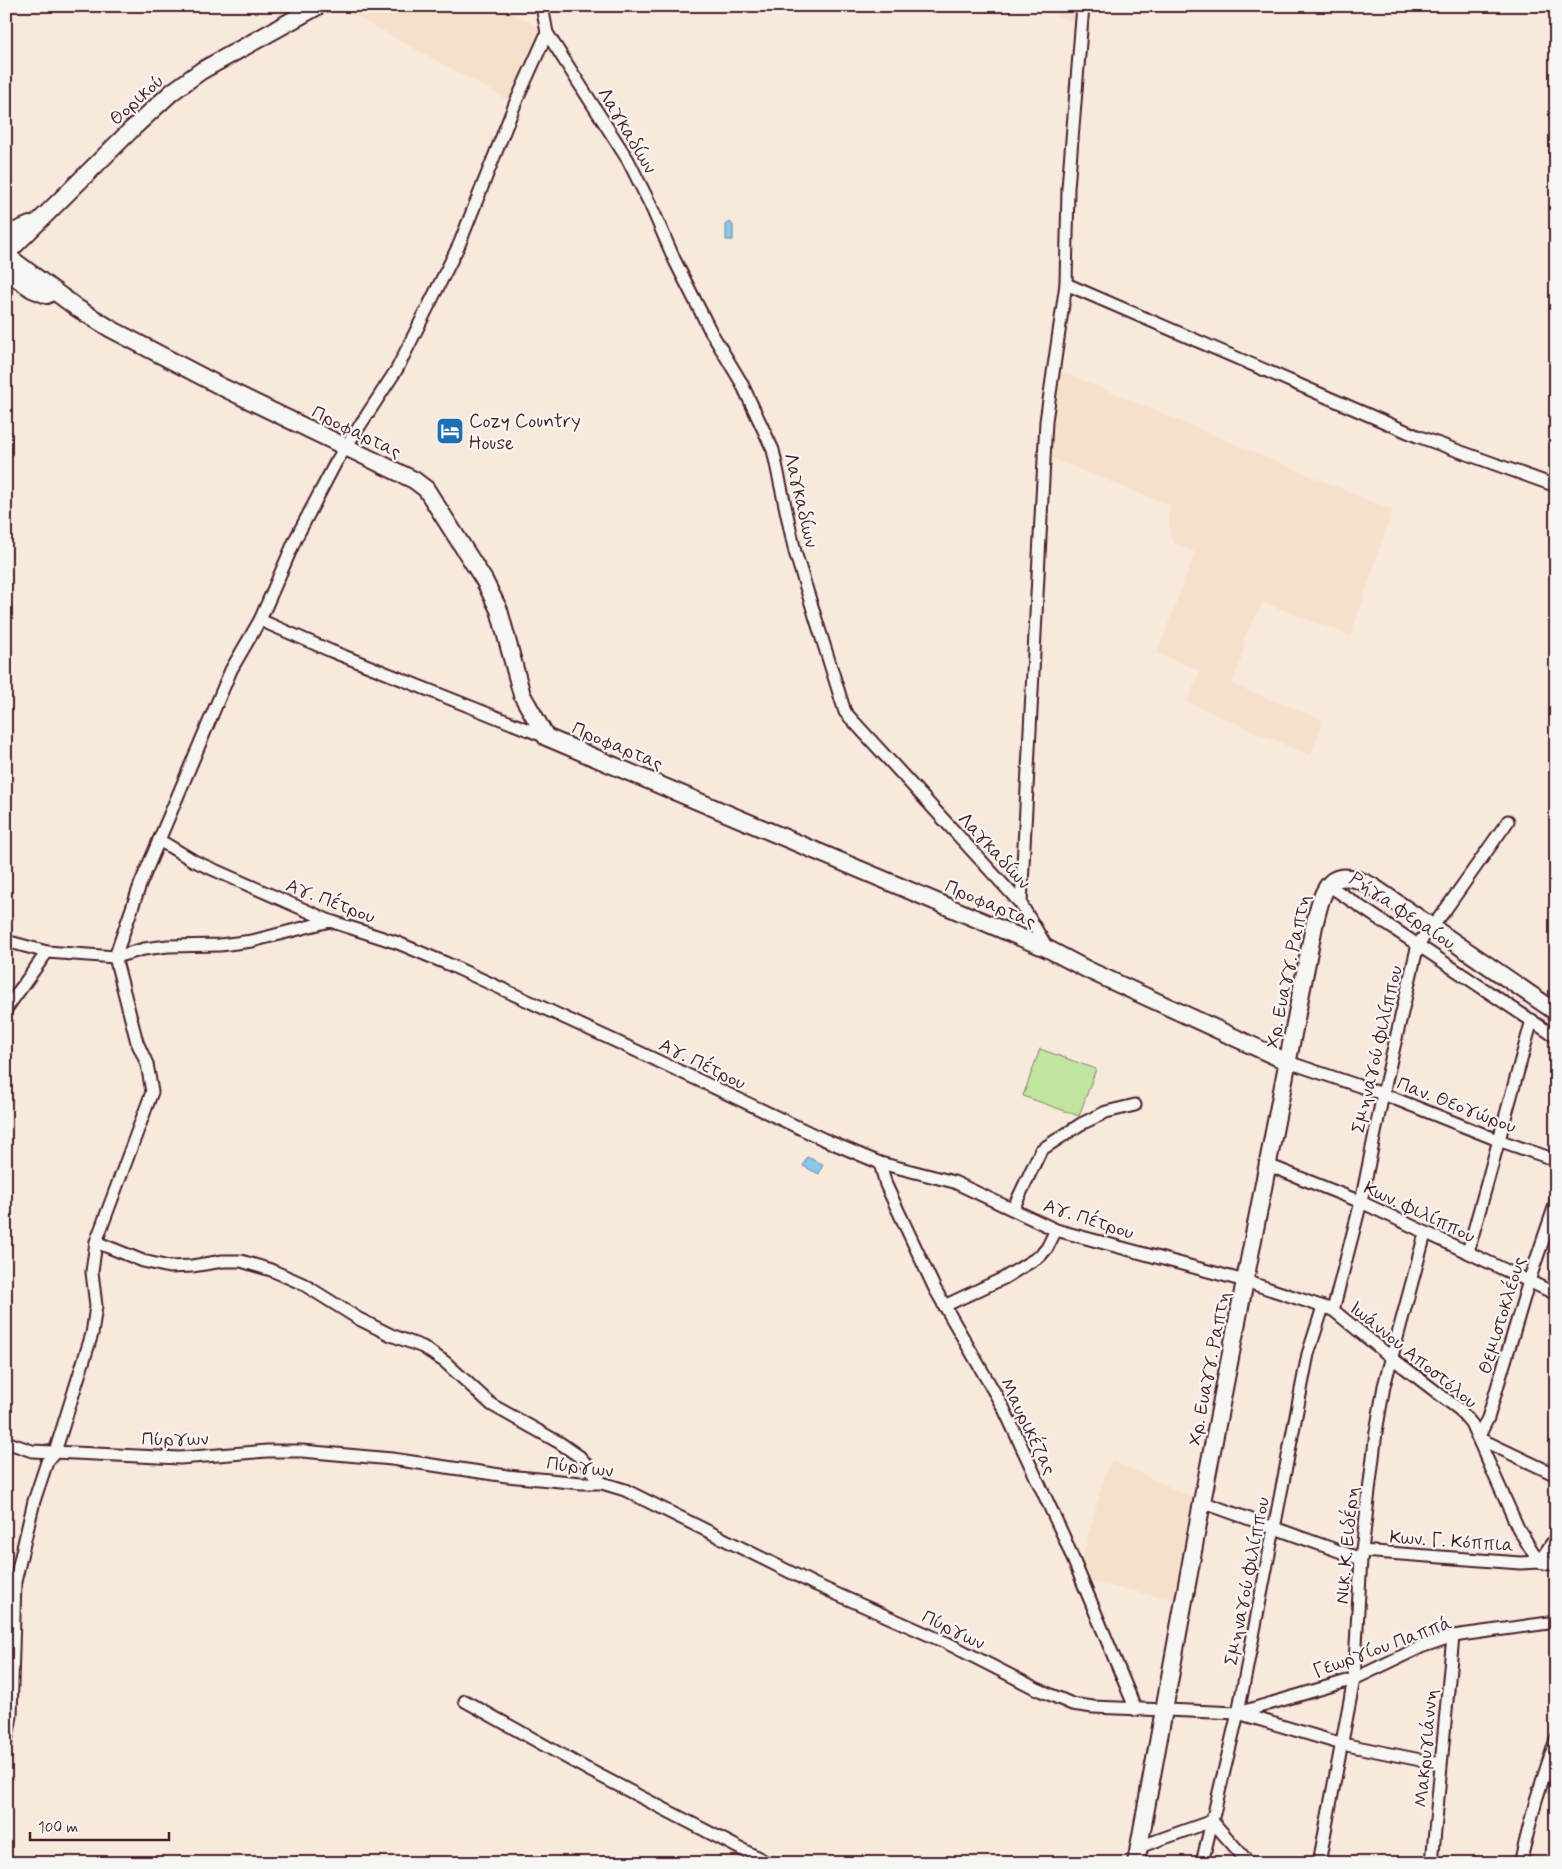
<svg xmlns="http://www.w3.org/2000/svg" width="1562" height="1869" font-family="Mynerve,sans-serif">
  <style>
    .built { fill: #f7e0cb }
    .green { fill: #bfe59f; stroke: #848265 }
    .water { fill: #8ac8ea; stroke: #70849e }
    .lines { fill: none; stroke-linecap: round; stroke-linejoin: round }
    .street-casing { stroke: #4a1f2b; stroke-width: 15 }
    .secondary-casing { stroke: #4a1f2b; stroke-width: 20 }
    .street { stroke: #f6f6f2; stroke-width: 11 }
    .secondary { stroke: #f6f6f2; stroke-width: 16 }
    .labels { text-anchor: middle; stroke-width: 4.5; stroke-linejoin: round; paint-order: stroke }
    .street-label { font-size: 19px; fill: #4a1f2b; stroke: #f6f6f2 }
    .poi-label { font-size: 19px; fill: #4a1f2b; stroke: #f6f6f2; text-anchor: start }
  </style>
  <rect width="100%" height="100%" fill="#f7e9db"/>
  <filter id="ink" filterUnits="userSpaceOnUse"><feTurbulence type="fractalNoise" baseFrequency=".02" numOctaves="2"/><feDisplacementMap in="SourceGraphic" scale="10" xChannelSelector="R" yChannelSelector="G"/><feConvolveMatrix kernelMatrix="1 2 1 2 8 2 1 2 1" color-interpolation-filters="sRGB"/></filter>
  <g filter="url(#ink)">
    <g class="built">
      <polygon points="341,6 501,6 539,28 538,40 512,102 339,7"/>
      <polygon points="1033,6 1077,6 1074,23"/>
      <polygon points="1058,370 1392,510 1351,636 1263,602 1243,640 1245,648 1232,684 1323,720 1311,756 1187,702 1200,671 1157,653 1195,553 1175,544 1169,535 1169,505 1048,457 1051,415"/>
      <polygon points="1111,1460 1196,1499 1177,1600 1084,1581 1080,1568 1102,1484"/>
    </g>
    <polygon class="green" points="1040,1049 1096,1069 1079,1116 1023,1096"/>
    <g class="water">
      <polygon points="730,222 733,225 733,240 726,240 726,225"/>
      <polygon points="807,1157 823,1164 819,1174 803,1166"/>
    </g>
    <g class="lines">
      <defs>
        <g id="street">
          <polyline points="547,33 628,160 651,206 675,261 711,332 741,382 773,450 795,552 845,712 1021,904 1048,949"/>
          <polyline points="1066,284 1417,436 1556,486"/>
          <polyline points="260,620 331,651 546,737"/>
          <polyline points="159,840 194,861 330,921 398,943 448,964 641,1053 823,1139 880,1163 954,1182 1056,1230 1245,1281 1333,1310 1392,1358 1460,1410 1471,1423 1518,1528 1539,1562"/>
          <polyline points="1328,885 1556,1037"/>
          <polyline points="1021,904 1046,421 1066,284 1068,188 1083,6"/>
          <polyline points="6,941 47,952"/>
          <polyline points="6,1009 47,952 115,957 144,949 168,946 220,945 252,941 330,921"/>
          <polyline points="1288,1062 1383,1094 1498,1140 1556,1160"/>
          <polyline points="880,1163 886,1185 935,1289 1004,1409 1063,1535 1136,1710"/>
          <polyline points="1268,1165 1361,1202 1556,1294"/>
          <polyline points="1556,1202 1529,1281 1488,1418 1478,1438 1556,1475"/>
          <polyline points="1013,1209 1041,1150 1081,1124 1106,1112 1135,1105"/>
          <polyline points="96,1242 143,1261 169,1267 192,1266 223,1261 241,1261 271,1270 303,1284 359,1319 391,1335 423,1347 445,1362 492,1405 560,1443 580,1457 602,1483"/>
          <polyline points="1468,1252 1532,1020"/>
          <polyline points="944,1306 1004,1278 1040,1256 1047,1248 1056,1230"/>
          <polyline points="1333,1310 1361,1202 1383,1094 1418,944 1443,913 1508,821"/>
          <polyline points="6,1442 32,1451 180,1458 267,1451 302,1451 392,1459 507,1476 581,1483 602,1483 625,1490 814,1584 947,1643 1035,1688 1072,1704 1093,1707 1238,1713 1354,1679 1421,1647 1453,1636 1556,1622"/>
          <polyline points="1202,1502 1361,1559"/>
          <polyline points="1362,1551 1520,1563 1539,1562 1556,1565"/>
          <polyline points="1539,1562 1556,1537"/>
          <polyline points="465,1701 587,1769 768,1863"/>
          <polyline points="1238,1713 1342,1744 1440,1764"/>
          <polyline points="6,1743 11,1716 15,1582 34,1501 47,1462 55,1452 92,1334 96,1306 92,1272 96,1242 152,1092 147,1064 137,1042 115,957 140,885 231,670 260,620 296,538 336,462 397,369 459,245 515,104 547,33 542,6"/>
          <polyline points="1139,1847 1212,1821 1249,1863"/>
          <polyline points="1202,1863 1238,1713 1308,1354 1323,1307"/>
          <polyline points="1319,1863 1354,1679 1361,1559 1376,1432 1384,1386 1425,1234"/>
          <polyline points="1432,1863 1453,1636"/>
          <polyline points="1520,1863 1536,1800 1556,1739"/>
        </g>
        <g id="secondary">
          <polyline points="6,235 30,225"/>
          <polyline points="6,254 132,129 172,92 201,71 318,6"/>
          <polyline points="6,255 77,308 111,329 222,387 414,480 426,489 484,580 499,610 522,695 546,737 1048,949 1088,970 1288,1062"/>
          <polyline points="6,271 32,289 47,295"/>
          <path d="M 1136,1863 L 1202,1502 L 1314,926 C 1323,889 1328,863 1372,886 L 1556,1012"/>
        </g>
      </defs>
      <use href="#street" class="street-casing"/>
      <use href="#secondary" class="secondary-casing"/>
      <use href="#street" class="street"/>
      <use href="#secondary" class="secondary"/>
    </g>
  </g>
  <defs>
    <symbol id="hotel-square" viewBox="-11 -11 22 22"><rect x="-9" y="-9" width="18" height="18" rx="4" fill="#1f6fb2" stroke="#f6f6f2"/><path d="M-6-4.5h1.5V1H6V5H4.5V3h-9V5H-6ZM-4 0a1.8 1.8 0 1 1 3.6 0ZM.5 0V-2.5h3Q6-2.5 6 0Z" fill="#fff"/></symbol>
  </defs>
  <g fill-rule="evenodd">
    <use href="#hotel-square" x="434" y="415" width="32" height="32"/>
  </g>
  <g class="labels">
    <g class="street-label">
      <text transform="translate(136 99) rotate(-42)" y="7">Θορικού</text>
      <text transform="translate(628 130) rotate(59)" y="7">Λαγκαδίων</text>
      <text transform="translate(357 431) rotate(26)" y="7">Προφαρτας</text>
      <text transform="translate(802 500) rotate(77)" y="7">Λαγκαδίων</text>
      <text transform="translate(618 745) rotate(23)" y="7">Προφαρτας</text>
      <text transform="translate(995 850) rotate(47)" y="7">Λαγκαδίων</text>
      <text transform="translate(331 900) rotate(21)" y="7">Αγ. Πέτρου</text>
      <text transform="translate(991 903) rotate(23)" y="7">Προφαρτας</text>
      <text transform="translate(1403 910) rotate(34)" y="7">Ρήγα Φεραίου</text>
      <text transform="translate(1287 971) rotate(-78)" y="7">Χρ. Ευαγγ. Ραπτη</text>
      <text transform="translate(1376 1049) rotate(-77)" y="7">Σμηναγού Φιλίππου</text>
      <text transform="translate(703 1063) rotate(26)" y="7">Αγ. Πέτρου</text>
      <text transform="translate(1457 1104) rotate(21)" y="7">Παν. Θεογώρου</text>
      <text transform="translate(1420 1211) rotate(25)" y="7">Κων. Φιλίππου</text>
      <text transform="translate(1089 1218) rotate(18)" y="7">Αγ. Πέτρου</text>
      <text transform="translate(1501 1315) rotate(-73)" y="7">Θεμιστοκλέους</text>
      <text transform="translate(1414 1354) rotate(39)" y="7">Ιωάννου Αποστόλου</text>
      <text transform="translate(1208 1368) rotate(-79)" y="7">Χρ. Ευαγγ. Ραπτη</text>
      <text transform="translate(1029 1426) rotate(64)" y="7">Μαυρικέζας</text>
      <text x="175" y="1445">Πύργων</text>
      <text transform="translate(580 1466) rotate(7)" y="7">Πύργων</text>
      <text transform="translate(1452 1540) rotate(4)" y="7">Κων. Γ. Κόππια</text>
      <text transform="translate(1346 1545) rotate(-85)" y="7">Νικ. Κ. Ειδέρη</text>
      <text transform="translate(1246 1581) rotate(-79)" y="7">Σμηναγού Φιλίππου</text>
      <text transform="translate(954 1629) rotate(26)" y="7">Πύργων</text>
      <text transform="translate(1382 1646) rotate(-20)" y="7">Γεωργίου Παππά</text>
      <text transform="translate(1425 1748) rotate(-85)" y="7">Μακρυγιάννη</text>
    </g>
    <g class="poi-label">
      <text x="469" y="427">Cozy Country<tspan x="469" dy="22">House</tspan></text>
    </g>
  </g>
  <rect width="1562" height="1869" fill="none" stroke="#f6f6f2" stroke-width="25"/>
  <rect x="12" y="12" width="1537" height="1844" fill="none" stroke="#4a1f2b" stroke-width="2" filter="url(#ink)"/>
  <path d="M30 1832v8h139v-8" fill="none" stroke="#4a1f2b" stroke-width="2.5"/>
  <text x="38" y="1832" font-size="15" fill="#4a1f2b" stroke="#f6f6f2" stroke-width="4" paint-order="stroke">100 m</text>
</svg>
